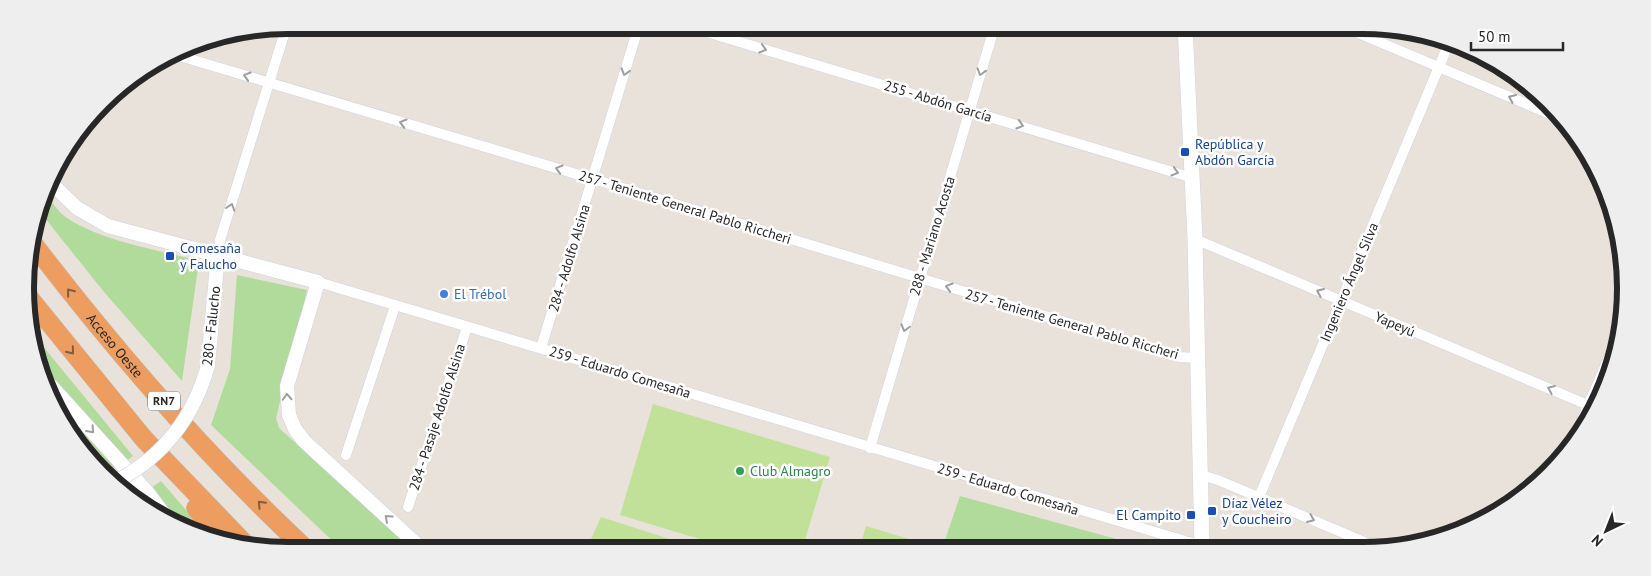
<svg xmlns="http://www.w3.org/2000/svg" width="1651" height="576" font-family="'PT Sans',sans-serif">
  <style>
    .green { fill: #b1db9b }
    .pitch { fill: #c2e198 }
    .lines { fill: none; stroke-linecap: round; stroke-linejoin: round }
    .minor-casing { stroke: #d0d3df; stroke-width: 11 }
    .tertiary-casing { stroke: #d0d3df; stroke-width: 15 }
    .secondary-casing { stroke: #d0d3df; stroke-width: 16 }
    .motorway-casing { stroke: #c3c3c3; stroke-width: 20 }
    .minor { stroke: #fff; stroke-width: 10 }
    .tertiary { stroke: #fff; stroke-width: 14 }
    .secondary { stroke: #fff; stroke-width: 15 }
    .motorway { stroke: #ee9d60; stroke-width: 19 }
    .tertiary-bridge-casing { stroke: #d0d3df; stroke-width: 15; stroke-linecap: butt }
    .tertiary-bridge { stroke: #fff; stroke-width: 14 }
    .oneway { stroke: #9e9e9e }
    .oneway2 { stroke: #815c41 }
    .transit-dot { fill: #1a4fb4; stroke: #fff; stroke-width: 2 }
    .shop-dot { fill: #3f7fe0; stroke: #fff; stroke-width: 2 }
    .leisure-dot { fill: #2e9e5b; stroke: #fff; stroke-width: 2 }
    .labels { text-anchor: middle; stroke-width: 5; stroke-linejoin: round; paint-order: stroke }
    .shield { fill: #fff; stroke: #686868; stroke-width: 1 }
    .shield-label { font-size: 12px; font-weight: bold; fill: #272727 }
    .street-label { font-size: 14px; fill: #272727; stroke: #fff }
    .transit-label { font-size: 14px; fill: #164399; stroke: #fff; text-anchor: start }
    .shop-label { font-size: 14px; fill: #366cbe; stroke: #fff; text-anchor: start }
    .leisure-label { font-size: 14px; fill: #27864d; stroke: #fff; text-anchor: start }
    .rim { fill: none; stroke: #272727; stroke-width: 6 }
  </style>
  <rect width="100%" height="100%" fill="#e9e2da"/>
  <g class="green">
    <path d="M 46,194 C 51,200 56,209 63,215 C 95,240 159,250 199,261 L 182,381 L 104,292 L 40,212 Z"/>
    <polygon points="237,275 307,290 276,418 279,428 416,551 343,551 211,425 230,369"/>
    <polygon points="32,333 133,456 125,462 42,374 34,356"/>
    <polygon points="53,397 116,467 107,472 69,434"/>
    <polygon points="161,481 209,537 172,520 151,488"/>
    <polygon points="141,493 153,512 142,507 133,498"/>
    <polygon points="960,496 1153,549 974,550 945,540"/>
  </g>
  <g class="pitch">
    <polygon points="653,404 830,457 802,550 736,550 620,515"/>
    <polygon points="601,517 704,550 586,550"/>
    <polygon points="866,526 945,550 859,550"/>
  </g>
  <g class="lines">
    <defs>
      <g id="minor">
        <polyline points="683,25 1193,178"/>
        <polyline points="1339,25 1557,117"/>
        <polyline points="173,54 593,179 1180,357 1197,358"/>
        <polyline points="1195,239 1595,408"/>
        <polyline points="218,254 220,240 287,25"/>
        <polyline points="318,282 1202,546"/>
        <polyline points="541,348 639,25"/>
        <polyline points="1573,441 1619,334"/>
        <polyline points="870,448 995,25"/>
        <polyline points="346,455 395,306"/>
        <polyline points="1201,475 1218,480 1381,549"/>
        <polyline points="1259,497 1449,43"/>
        <polyline points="408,507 467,327"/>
      </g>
      <g id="tertiary">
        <polyline points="49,181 77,208 108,226 318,282 287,386 289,415 295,429 304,441 424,551"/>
        <polyline points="208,365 218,254"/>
        <polyline points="46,382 52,387 148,493 166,517"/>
      </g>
      <polyline id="secondary" points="1185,25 1195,239 1202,549"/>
      <g id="motorway">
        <path id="s1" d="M 31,241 C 115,351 207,457 308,551"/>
        <polyline points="30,299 144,439 247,546"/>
        <polyline points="196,508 222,542"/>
      </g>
    </defs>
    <use href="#minor" class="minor-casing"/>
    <use href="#tertiary" class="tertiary-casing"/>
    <use href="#secondary" class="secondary-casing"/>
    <use href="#motorway" class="motorway-casing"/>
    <use href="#minor" class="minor"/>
    <use href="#tertiary" class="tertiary"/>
    <use href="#secondary" class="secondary"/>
    <use href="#motorway" class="motorway"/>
    <defs>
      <path id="tertiary-bridge" d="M 117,481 C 163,456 194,417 208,365"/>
    </defs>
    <use href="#tertiary-bridge" class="tertiary-bridge-casing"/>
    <use href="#tertiary-bridge" class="tertiary-bridge"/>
  </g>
  <defs><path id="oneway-chevron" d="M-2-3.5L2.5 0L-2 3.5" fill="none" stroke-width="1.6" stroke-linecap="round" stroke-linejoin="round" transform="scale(1.25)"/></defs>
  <g class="oneway">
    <use href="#oneway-chevron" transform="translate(763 49) rotate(17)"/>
    <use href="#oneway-chevron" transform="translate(625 72) rotate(107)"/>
    <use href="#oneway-chevron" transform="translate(981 72) rotate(107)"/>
    <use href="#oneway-chevron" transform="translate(247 76) rotate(-163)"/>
    <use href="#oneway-chevron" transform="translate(1512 98) rotate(-156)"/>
    <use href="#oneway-chevron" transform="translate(403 123) rotate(-164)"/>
    <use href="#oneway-chevron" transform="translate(1020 125) rotate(17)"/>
    <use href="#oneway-chevron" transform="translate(559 169) rotate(-164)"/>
    <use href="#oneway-chevron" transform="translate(1175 172) rotate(17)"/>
    <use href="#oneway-chevron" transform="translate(231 207) rotate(-72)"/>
    <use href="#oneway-chevron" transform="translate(949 287) rotate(-163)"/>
    <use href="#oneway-chevron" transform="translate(1320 292) rotate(-157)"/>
    <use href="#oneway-chevron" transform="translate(905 328) rotate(106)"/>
    <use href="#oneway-chevron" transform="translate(1551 389) rotate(-157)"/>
    <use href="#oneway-chevron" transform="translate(287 397) rotate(-93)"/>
    <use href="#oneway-chevron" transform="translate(91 430) rotate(48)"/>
    <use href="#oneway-chevron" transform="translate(388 518) rotate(-138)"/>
    <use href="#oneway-chevron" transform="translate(1311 519) rotate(23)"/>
  </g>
  <g class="oneway2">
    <use href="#oneway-chevron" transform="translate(70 292) rotate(-129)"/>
    <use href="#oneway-chevron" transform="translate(71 351) rotate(51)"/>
    <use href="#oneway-chevron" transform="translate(261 504) rotate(-134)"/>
  </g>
  <g class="transit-dot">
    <rect x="1180" y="147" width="10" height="10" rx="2.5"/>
    <rect x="165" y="251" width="10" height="10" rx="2.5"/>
    <rect x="1207" y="506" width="10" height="10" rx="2.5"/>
    <rect x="1186" y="510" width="10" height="10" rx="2.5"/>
  </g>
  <circle class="shop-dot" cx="444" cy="294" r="5"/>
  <circle class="leisure-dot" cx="740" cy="471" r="5"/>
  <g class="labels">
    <rect class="shield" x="148" y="391.5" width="32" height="19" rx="4"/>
    <g class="shield-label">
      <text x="164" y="405">RN7</text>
    </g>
    <g class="street-label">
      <text transform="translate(938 101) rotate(17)" y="5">255 - Abdón García</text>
      <text transform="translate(685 207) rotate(17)" y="5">257 - Teniente General Pablo Riccheri</text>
      <text transform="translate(932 236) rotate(-73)" y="5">288 - Mariano Acosta</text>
      <text transform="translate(569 258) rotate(-73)" y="5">284 - Adolfo Alsina</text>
      <text transform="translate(1349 282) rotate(-67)" y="5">Ingeniero Ángel Silva</text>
      <text transform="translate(1072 324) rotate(16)" y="5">257 - Teniente General Pablo Riccheri</text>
      <text transform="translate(1395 324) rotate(23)" y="5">Yapeyú</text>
      <text transform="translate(211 326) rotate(-84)" y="5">280 - Falucho</text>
      <text dy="5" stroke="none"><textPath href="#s1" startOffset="134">Acceso Oeste</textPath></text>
      <text transform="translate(620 372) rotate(17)" y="5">259 - Eduardo Comesaña</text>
      <text transform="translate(437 417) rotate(-72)" y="5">284 - Pasaje Adolfo Alsina</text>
      <text transform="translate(1008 489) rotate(17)" y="5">259 - Eduardo Comesaña</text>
    </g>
    <g class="transit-label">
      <text x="1195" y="149">República y<tspan x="1195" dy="16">Abdón García</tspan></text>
      <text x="180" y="253">Comesaña<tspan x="180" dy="16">y Falucho</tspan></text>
      <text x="1222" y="508">Díaz Vélez<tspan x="1222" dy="16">y Coucheiro</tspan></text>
      <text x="1181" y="520" text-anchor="end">El Campito</text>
    </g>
    <g class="shop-label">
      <text x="454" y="299">El Trébol</text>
    </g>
    <g class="leisure-label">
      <text x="750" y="476">Club Almagro</text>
    </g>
  </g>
  <path d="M0 0H1651V576H0ZM288 34H1363A254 254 0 0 1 1617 288V288A254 254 0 0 1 1363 542H288A254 254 0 0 1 34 288V288A254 254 0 0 1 288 34Z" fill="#eee" fill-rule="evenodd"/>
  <path class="rim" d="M288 34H1363A254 254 0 0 1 1617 288V288A254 254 0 0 1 1363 542H288A254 254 0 0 1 34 288V288A254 254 0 0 1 288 34Z"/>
  <g transform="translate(1606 531) rotate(223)" stroke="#ffffff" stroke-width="4" paint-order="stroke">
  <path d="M0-4L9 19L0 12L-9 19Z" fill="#272727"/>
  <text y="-8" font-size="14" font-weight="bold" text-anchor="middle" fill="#272727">N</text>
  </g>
  <path d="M1471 42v8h92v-8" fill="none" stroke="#272727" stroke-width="2.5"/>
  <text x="1478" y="42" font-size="15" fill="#272727" stroke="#ffffff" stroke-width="4" paint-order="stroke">50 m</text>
</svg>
